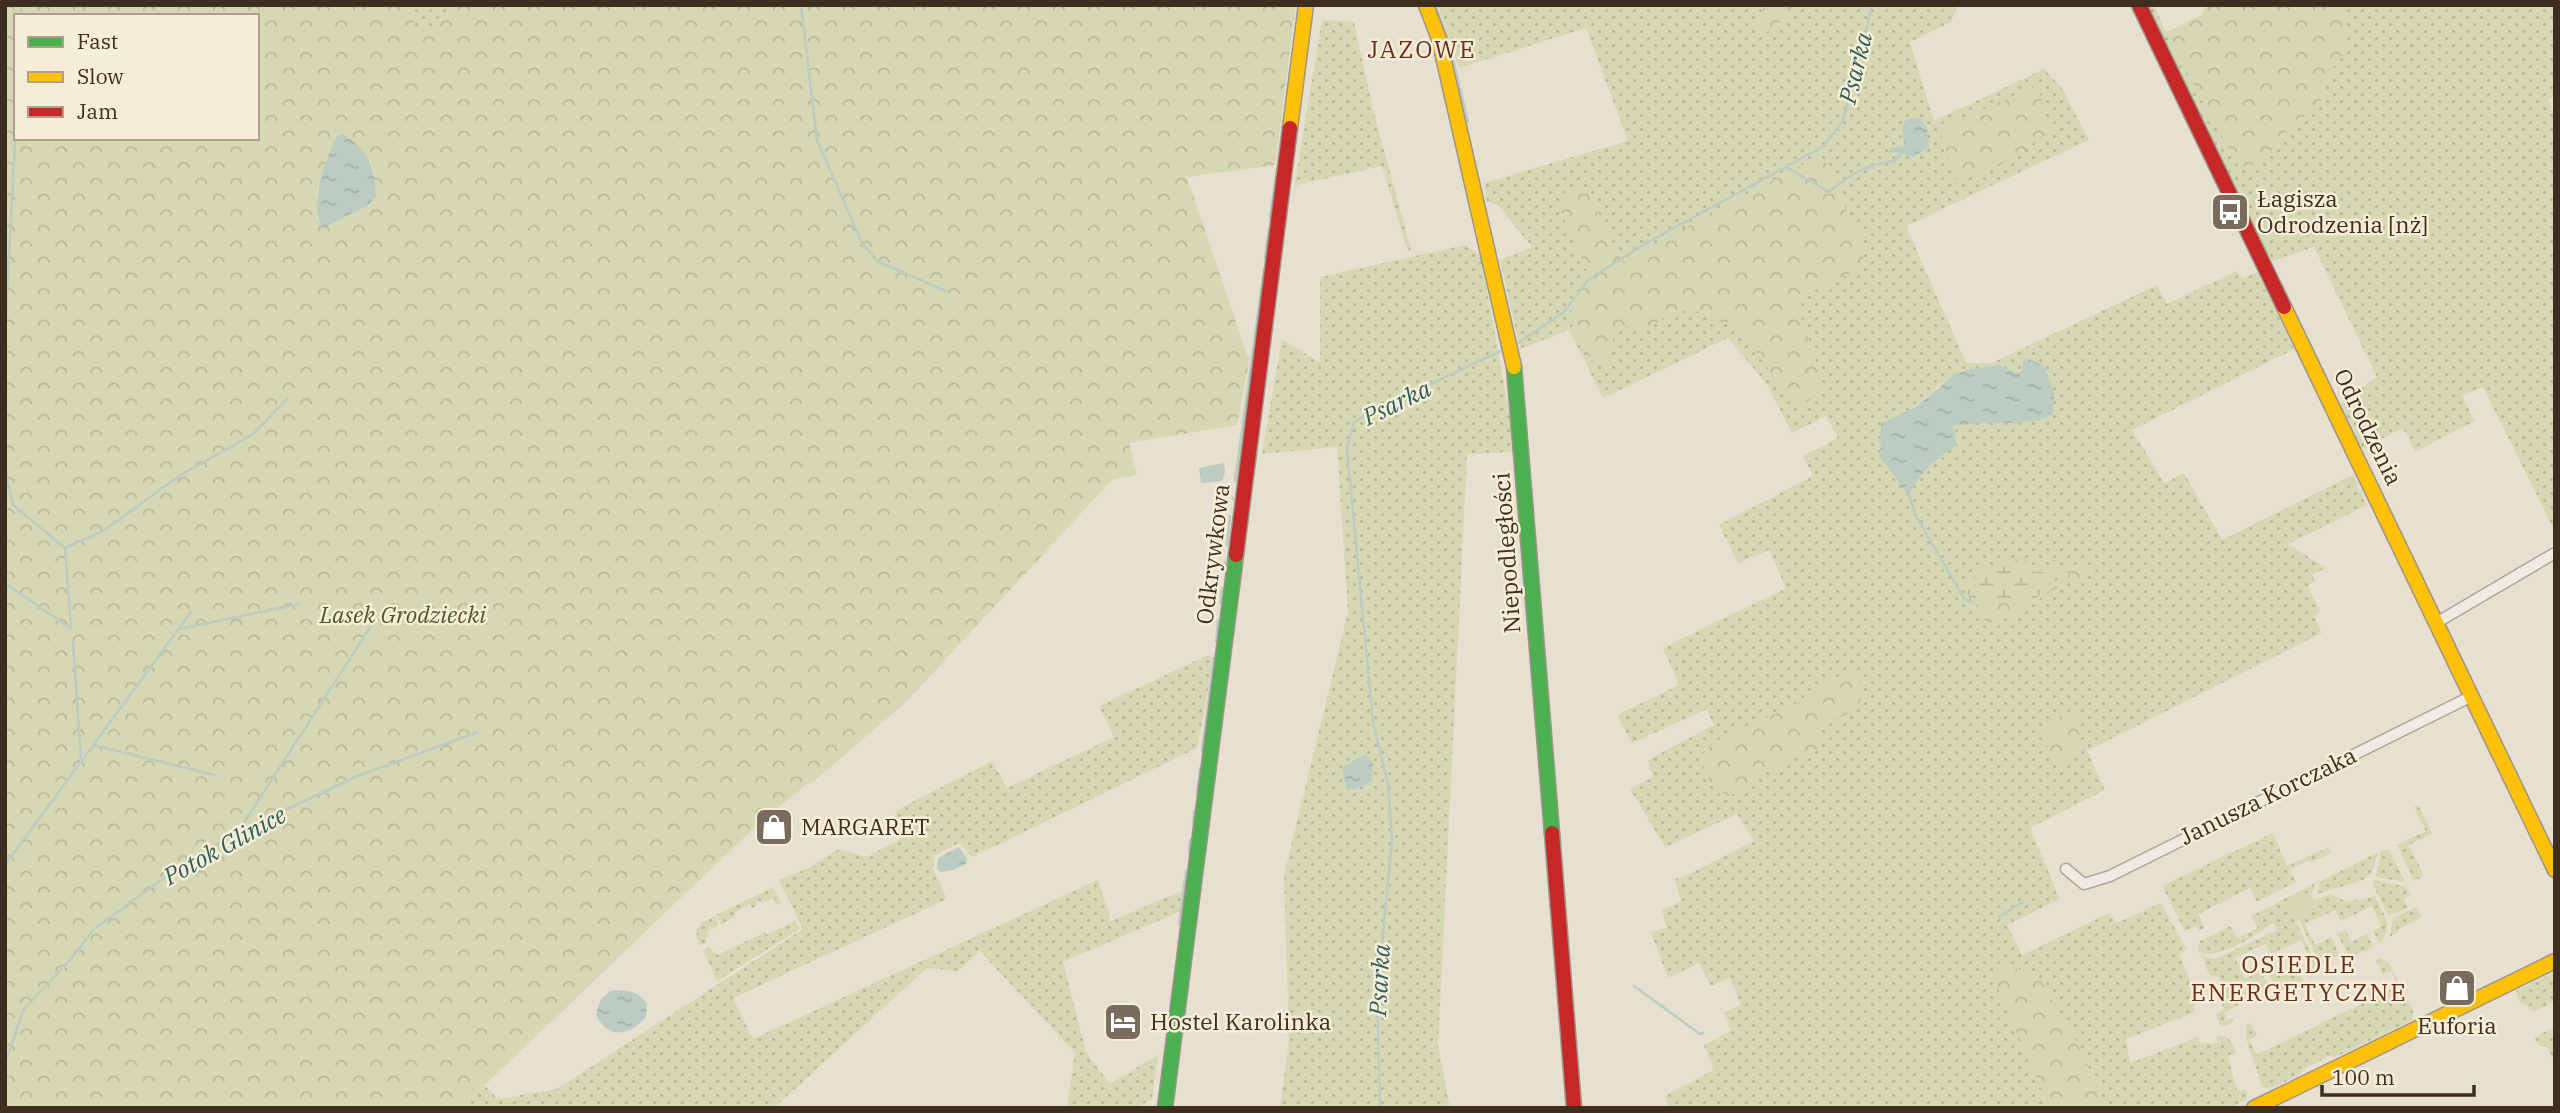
<svg xmlns="http://www.w3.org/2000/svg" width="2560" height="1113" font-family="'IBM Plex Serif',serif">
  <style>
    .green { fill: url(#green-dots); fill-rule: evenodd }
    .forest { fill: url(#forest-crowns); fill-rule: evenodd }
    .wetland { fill: url(#wetland-marsh) }
    .pitch { fill: #d6d7b3 }
    .water { fill: url(#water-ripples) }
    .lines { fill: none; stroke-linecap: round; stroke-linejoin: round }
    .stream { stroke: #bcccc2; stroke-width: 2.5 }
    .street-casing { stroke: #ada599; stroke-width: 13 }
    .fast-casing { stroke: #9c958a; stroke-width: 17 }
    .slow-casing { stroke: #9c958a; stroke-width: 17 }
    .jam-casing { stroke: #9c958a; stroke-width: 17 }
    .street { stroke: #efebe3; stroke-width: 10 }
    .fast { stroke: #4caf50; stroke-width: 14 }
    .slow { stroke: #ffc107; stroke-width: 14 }
    .jam { stroke: #c62828; stroke-width: 14 }
    .labels { text-anchor: middle; stroke-width: 5; stroke-linejoin: round; paint-order: stroke }
    .poi-label { font-size: 23px; fill: #3d2e20; stroke: #f7eed8; text-anchor: start }
    .street-label { font-size: 23px; fill: #3d2e20; stroke: #f7eed8 }
    .park-label { font-size: 23px; font-style: italic; fill: #4d5a26; stroke: #f7eed8 }
    .neighbourhood-label { font-size: 24px; letter-spacing: 2px; fill: #6b2e1e; stroke: #f7eed8 }
    .water-label { font-size: 24px; font-style: italic; fill: #2f5d5a; stroke: #f7eed8 }
  </style>
  <defs>
    <pattern id="green-dots" width="8" height="8" patternUnits="userSpaceOnUse" patternTransform="scale(1.75)"><rect width="8" height="8" fill="#d6d7b3"/><path d="M2 2h.1M6 6h.1" fill="none" stroke="#b9b99a" stroke-width="1.8" stroke-linecap="round"/></pattern>
    <pattern id="forest-crowns" width="20" height="18" patternUnits="userSpaceOnUse" patternTransform="scale(1.75)"><rect width="20" height="18" fill="#d6d7b3"/><path d="M2 6a3 3 0 1 1 6 0M12 15a3 3 0 1 1 6 0" fill="none" stroke="#b9b99a"/></pattern>
    <pattern id="wetland-marsh" width="20" height="14" patternUnits="userSpaceOnUse" patternTransform="scale(1.75)"><rect width="20" height="14" fill="#d6d7b3"/><path d="M1 5h8M5 5V1M11 12h8M15 12V8" fill="none" stroke="#b9b99a"/></pattern>
    <pattern id="water-ripples" width="26" height="14" patternUnits="userSpaceOnUse" patternTransform="scale(1.75)"><rect width="26" height="14" fill="#bcccc2"/><path d="M2 4q2-2 4 0t4 0M15 11q2-2 4 0t4 0" fill="none" stroke="#a2b0a6"/></pattern>
  </defs>
  <rect width="100%" height="100%" fill="#e7e0d1"/>
  <g class="green">
    <path d="M 416,5 L 456,5 C 446,17 434,31 416,31 L 411,13 Z"/>
    <path d="M 1438,5 L 1764,5 L 1757,25 L 1771,31 L 1798,5 L 1832,7 L 1958,5 L 1951,22 L 1910,42 L 1934,121 L 2044,69 L 2062,88 L 2089,140 L 1906,226 L 1966,363 L 1992,363 L 2157,285 L 2167,304 L 2237,271 L 2242,279 L 2257,272 L 2294,349 L 2132,430 L 2164,483 L 2184,473 L 2222,540 L 2353,475 L 2367,505 L 2288,544 L 2326,568 L 2312,575 L 2315,581 L 2308,586 L 2320,611 L 2314,616 L 2322,633 L 2087,751 L 2105,790 L 2030,828 L 2060,899 L 2007,925 L 2022,955 L 2110,913 L 2116,923 L 2161,903 L 2187,950 L 2179,954 L 2191,984 L 2195,1012 L 2126,1039 L 2130,1063 L 2198,1037 L 2200,1043 L 2217,1043 L 2217,1035 C 2230,1036 2233,1042 2236,1054 L 2228,1056 L 2237,1091 L 2247,1089 L 2247,1099 L 2230,1108 L 1669,1108 L 1665,1096 L 1714,1070 L 1704,1045 L 1731,1031 L 1724,1013 L 1741,1005 L 1730,978 L 1711,986 L 1699,963 L 1668,978 L 1651,932 L 1666,928 L 1662,910 L 1681,901 L 1675,879 L 1683,877 L 1754,841 L 1737,814 L 1665,847 L 1630,789 L 1653,777 L 1648,760 L 1714,725 L 1707,709 L 1632,743 L 1617,715 L 1679,685 L 1663,648 L 1786,588 L 1769,550 L 1738,563 L 1719,525 L 1813,476 L 1803,456 L 1838,438 L 1826,416 L 1792,433 L 1766,383 L 1728,338 L 1603,398 L 1569,330 L 1520,349 L 1500,260 L 1532,247 L 1497,204 L 1487,202 L 1484,183 L 1628,141 L 1586,28 L 1459,68 ZM 1902,132 L 1929,147 L 1913,157 L 1890,148 L 1904,146 ZM 1999,365 L 2018,373 L 2023,370 L 2020,422 L 1969,422 L 1952,426 L 1957,445 L 1932,461 L 1918,477 L 1881,423 L 1916,407 L 1942,383 L 1952,378 L 1971,369 Z"/>
    <polygon points="2145,5 2154,5 2166,32 2246,167 2255,165 2269,153 2208,5 2555,5 2555,97 2548,100 2555,114 2555,532 2483,387 2462,396 2475,421 2415,452 2403,428 2360,450 2338,405 2377,377 2314,247 2269,262"/>
    <polygon points="1322,20 1354,22 1372,105 1411,250 1408,252 1382,166 1297,185 1294,190"/>
    <polygon points="1465,245 1481,256 1516,452 1467,454 1438,1045 1450,1108 1280,1108 1289,1040 1284,875 1348,612 1337,447 1262,454 1282,339 1320,363 1320,277"/>
    <polygon points="1206,656 1214,658 1197,748 972,857 959,843 934,856 934,871 947,899 733,998 753,1039 1098,880 1111,921 1187,889 1183,910 1063,962 1086,1052 1110,1084 1158,1055 1152,1099 1137,1108 1067,1108 1075,1053 980,951 958,971 927,968 774,1108 461,1108 484,1085 498,1099 557,1089 803,929 779,880 806,869 839,849 867,857 904,837 895,811 992,761 1007,788 1114,737 1099,706"/>
    <polygon points="2418,805 2432,833 2409,845 2424,876 2414,881 2397,845 2426,831 2414,807"/>
    <polygon points="2273,833 2287,866 2329,847 2331,853 2310,863 2308,860 2290,870 2296,882 2257,902 2250,888 2199,914 2204,928 2199,931 2196,926 2185,931 2162,886"/>
    <polygon points="2387,849 2389,850 2405,882 2376,877 2381,851"/>
    <polygon points="2378,852 2373,871 2363,880 2317,894 2319,882"/>
    <polygon points="2375,880 2407,887 2411,895 2404,899 2408,908 2388,916 2373,885"/>
    <path d="M 2315,883 L 2311,895 L 2310,892 L 2287,904 L 2297,921 L 2294,923 L 2298,925 L 2317,966 L 2312,968 L 2313,975 L 2309,979 L 2303,965 L 2311,961 L 2301,940 L 2271,954 L 2265,944 L 2235,958 L 2245,979 L 2261,971 L 2269,988 L 2224,1013 L 2228,1020 L 2236,1016 L 2232,1023 L 2225,1026 L 2219,1024 L 2216,1014 L 2223,1010 L 2219,977 L 2209,975 L 2202,956 L 2215,959 L 2278,930 L 2273,923 C 2253,937 2224,958 2199,953 L 2198,947 L 2200,941 L 2230,926 L 2237,938 L 2258,928 L 2251,916 Z"/>
    <polygon points="773,887 781,903 776,905 773,898 762,903 757,900 756,906 752,908 750,904 735,912 736,916 721,924 716,915"/>
    <path d="M 2331,894 L 2347,902 L 2375,896 C 2384,916 2394,924 2380,944 L 2373,931 L 2381,926 L 2372,906 L 2341,921 L 2335,910 L 2305,924 L 2315,945 L 2331,937 L 2340,955 L 2320,964 L 2299,920 L 2312,910 L 2316,903 L 2315,900 Z"/>
    <polygon points="2417,907 2422,917 2398,929 2399,932 2390,937 2393,918"/>
    <polygon points="715,916 719,925 708,931 709,936 705,938 706,942 699,946 696,930 701,923"/>
    <polygon points="795,921 800,929 717,981 703,950 708,947 718,955 765,932 767,935"/>
    <polygon points="2346,930 2351,942 2367,934 2373,947 2350,958 2337,934"/>
    <polygon points="2381,958 2389,963 2414,1013 2412,1020 2336,1057 2329,1056 2302,1070 2301,1074 2270,1089 2262,1086 2246,1038 2246,1025 2251,1023 2257,1036 2249,1040 2257,1055 2398,986 2391,971 2383,975 2376,960"/>
    <polygon points="2275,964 2281,976 2297,968 2303,981 2280,992 2276,989 2267,969"/>
    <polygon points="2555,972 2555,1002 2534,1011 2520,1002 2516,991"/>
    <polygon points="2555,1027 2555,1062 2546,1046 2540,1046 2534,1038"/>
  </g>
  <g class="forest">
    <path d="M 5,5 L 416,5 L 411,13 L 416,30 C 433,32 446,17 456,5 L 1296,5 L 1275,165 L 1187,177 L 1247,355 L 1250,356 L 1237,425 L 1129,443 L 1137,475 L 1112,480 L 905,703 L 813,782 L 807,784 L 754,828 L 461,1108 L 5,1108 ZM 16,16 L 257,16 L 257,138 L 16,138 ZM 337,136 L 371,161 L 375,187 L 317,220 L 317,191 Z"/>
    <polygon points="1764,5 1798,5 1771,31 1761,33 1757,25"/>
    <polygon points="2206,5 2342,5 2347,39 2345,49 2326,82 2321,99 2316,107 2288,131 2269,153 2255,165 2246,167 2237,164 2165,33 2202,15"/>
    <polygon points="2038,85 2050,132 2034,142 2030,147 1978,178 1972,177 1966,172 1958,184 1939,129"/>
    <path d="M 1820,155 L 1839,184 L 1842,201 L 1862,237 L 1864,269 L 1829,282 L 1796,301 L 1824,386 L 1798,410 L 1736,324 L 1710,320 L 1704,312 L 1672,311 C 1654,328 1643,330 1620,325 L 1615,332 L 1607,365 L 1593,363 L 1574,332 L 1570,314 L 1588,274 L 1559,206 C 1561,193 1565,191 1577,187 L 1588,191 L 1622,262 Z"/>
    <path d="M 2023,558 C 2033,566 2041,572 2054,573 C 2072,573 2077,553 2096,571 L 2048,592 L 2020,614 L 1987,624 L 1971,593 L 1969,582 C 1981,566 2005,562 2023,558 Z"/>
    <path d="M 1854,673 L 1864,691 C 1856,716 1842,716 1819,725 L 1821,747 L 1751,778 L 1739,792 L 1728,796 L 1711,784 L 1700,757 L 1713,743 L 1810,697 L 1824,680 Z"/>
    <path d="M 2075,712 L 2078,717 L 2077,729 L 2083,744 L 2064,764 C 2044,754 2042,738 2051,719 Z"/>
    <polygon points="2011,967 2038,975 2076,1041 2107,1108 2050,1108 1999,992 1995,969"/>
  </g>
  <path class="wetland" d="M 2052,560 L 2055,560 L 2057,564 L 2075,572 C 2060,579 2046,583 2037,598 L 2027,600 L 2020,598 L 1976,600 L 1972,602 L 1963,583 C 1983,575 2001,565 2023,561 L 2035,572 L 2047,574 L 2051,569 Z"/>
  <polygon class="pitch" points="2309,892 2316,903 2312,910 2297,921 2286,904"/>
  <g class="water">
    <polygon points="1912,118 1920,118 1927,128 1929,147 1913,157 1902,153 1889,152 1890,148 1904,146 1902,127 1905,121"/>
    <path d="M 343,134 C 371,154 373,164 376,196 L 367,206 L 323,228 C 307,208 326,158 337,136 Z"/>
    <path d="M 2028,359 L 2044,366 L 2054,392 L 2053,415 C 2027,428 1984,420 1953,426 L 1957,445 C 1933,461 1921,470 1909,496 L 1880,457 L 1881,423 L 1916,407 L 1955,374 L 1971,369 L 1999,365 L 2018,373 L 2023,370 L 2023,361 Z"/>
    <polygon points="1224,463 1225,472 1222,481 1201,483 1199,468"/>
    <polygon points="1366,754 1373,764 1372,780 1357,789 1347,790 1342,767"/>
    <polygon points="959,847 967,858 966,864 953,870 941,872 937,869 938,858"/>
    <path d="M 610,991 C 625,990 638,990 647,1004 L 646,1017 C 630,1036 607,1040 596,1014 L 601,999 Z"/>
  </g>
  <g class="lines">
    <g class="stream">
      <polyline points="801,5 817,140 862,243 877,261 946,291"/>
      <polyline points="1435,5 1449,42 1468,122"/>
      <polyline points="21,16 21,5"/>
      <path d="M 1786,167 L 1829,192 C 1849,175 1868,164 1894,161 L 1902,153"/>
      <polyline points="1270,217 1277,168"/>
      <polyline points="1265,258 1269,229"/>
      <polyline points="5,334 16,121"/>
      <polyline points="1515,345 1564,312 1588,280 1641,246 1824,146 1842,122 1853,87 1872,5"/>
      <polyline points="5,469 13,505 65,548 71,629"/>
      <polyline points="1235,481 1264,270"/>
      <polyline points="1909,494 1915,514 1965,600 1972,602"/>
      <polyline points="1233,499 1233,498"/>
      <polyline points="1227,545 1230,516"/>
      <polyline points="65,548 103,531 181,475 253,434 288,398"/>
      <polyline points="1224,569 1225,562"/>
      <polyline points="5,583 71,629"/>
      <polyline points="1220,603 1222,588"/>
      <polyline points="179,629 299,604"/>
      <polyline points="73,641 81,760"/>
      <polyline points="1216,642 1218,620"/>
      <polyline points="93,745 214,775"/>
      <polyline points="1202,751 1214,658"/>
      <polyline points="1197,794 1200,768"/>
      <polyline points="1193,823 1194,811"/>
      <polyline points="238,832 371,626"/>
      <polyline points="1189,854 1190,840"/>
      <polyline points="5,865 191,612"/>
      <polyline points="1999,917 2023,902"/>
      <polyline points="1179,924 1186,871"/>
      <polyline points="1634,986 1700,1034 1703,1033"/>
      <polyline points="5,1063 24,1009 72,958 93,930 184,863 237,833 355,777 478,732"/>
      <polyline points="1380,1108 1377,995 1392,840 1388,784 1373,722 1347,449 1354,422 1365,415 1505,349"/>
    </g>
    <defs>
      <g id="street">
        <polyline points="2436,623 2555,553"/>
        <polyline points="2066,869 2084,884 2110,876 2472,696"/>
      </g>
      <g id="fast">
        <polyline points="1514,367 1552,833"/>
        <polyline points="1165,1108 1236,555"/>
      </g>
      <g id="slow">
        <polyline points="1426,5 1439,39 1514,367"/>
        <polyline points="1290,128 1306,5"/>
        <polyline points="2284,307 2555,870"/>
        <polyline points="2254,1108 2555,961"/>
      </g>
      <g id="jam">
        <polyline points="2139,5 2284,307"/>
        <polyline points="1236,555 1290,128"/>
        <polyline points="1552,833 1574,1108"/>
      </g>
    </defs>
    <use href="#street" class="street-casing"/>
    <use href="#fast" class="fast-casing"/>
    <use href="#slow" class="slow-casing"/>
    <use href="#jam" class="jam-casing"/>
    <use href="#street" class="street"/>
    <use href="#fast" class="fast"/>
    <use href="#slow" class="slow"/>
    <use href="#jam" class="jam"/>
  </g>
  <defs>
    <symbol id="bus-square" viewBox="-11 -11 22 22"><rect x="-9" y="-9" width="18" height="18" rx="4" fill="#786c5e" stroke="#f7eed8"/><path d="M-5-6H5V4H4V6H2V4H-2V6H-4V4H-5ZM-3.5-4V0h7V-4ZM-3.5 1.2v1.5H-2V1.2ZM2 1.2v1.5H3.5V1.2Z" fill="#fff"/></symbol>
    <symbol id="shop-square" viewBox="-11 -11 22 22"><rect x="-9" y="-9" width="18" height="18" rx="4" fill="#786c5e" stroke="#f7eed8"/><path d="M-5-2.5h2.3a2.7 3.5 0 0 1 5.4 0H5L5.5 6h-11ZM-1.5-2.5h3a1.5 2.3 0 0 0-3 0Z" fill="#fff"/></symbol>
    <symbol id="hotel-square" viewBox="-11 -11 22 22"><rect x="-9" y="-9" width="18" height="18" rx="4" fill="#786c5e" stroke="#f7eed8"/><path d="M-6-4.5h1.5V1H6V5H4.5V3h-9V5H-6ZM-4 0a1.8 1.8 0 1 1 3.6 0ZM.5 0V-2.5h3Q6-2.5 6 0Z" fill="#fff"/></symbol>
  </defs>
  <g fill-rule="evenodd">
    <use href="#bus-square" x="2208" y="190" width="44" height="44"/>
    <use href="#shop-square" x="752" y="805" width="44" height="44"/>
    <use href="#shop-square" x="2435" y="966" width="44" height="44"/>
    <use href="#hotel-square" x="1101" y="1000" width="44" height="44"/>
  </g>
  <g class="labels">
    <g class="poi-label">
      <text x="2257" y="207">Łagisza<tspan x="2257" dy="26">Odrodzenia [nż]</tspan></text>
      <text x="801" y="835">MARGARET</text>
      <text x="1150" y="1030">Hostel Karolinka</text>
      <text x="2457" y="1034" text-anchor="middle">Euforia</text>
    </g>
    <g class="street-label">
      <text transform="translate(2368 427) rotate(64)" y="8">Odrodzenia</text>
      <text transform="translate(1507 553) rotate(-94)" y="8">Niepodległości</text>
      <text transform="translate(1213 554) rotate(-83)" y="8">Odkrywkowa</text>
      <text transform="translate(2268 796) rotate(-26)" y="8">Janusza Korczaka</text>
    </g>
    <g class="park-label">
      <text x="403" y="623">Lasek Grodziecki</text>
    </g>
    <g class="neighbourhood-label">
      <text x="1422" y="58">JAZOWE</text>
      <text x="2299" y="973">OSIEDLE<tspan x="2299" dy="28">ENERGETYCZNE</tspan></text>
    </g>
    <g class="water-label">
      <text transform="translate(1856 68) rotate(-76)" y="8">Psarka</text>
      <text transform="translate(1397 403) rotate(-26)" y="8">Psarka</text>
      <text transform="translate(225 846) rotate(-29)" y="8">Potok Glinice</text>
      <text transform="translate(1380 980) rotate(-87)" y="8">Psarka</text>
    </g>
  </g>
  <rect width="2560" height="1113" fill="none" stroke="#3d2e20" stroke-width="14"/>
  <rect x="14" y="14" width="245" height="126" fill="#f7eed8" stroke="#ada18e" stroke-width="2"/>
  <rect x="28" y="37" width="35" height="10" fill="#4caf50" stroke="#ada18e" stroke-width="2"/>
  <text x="77" y="49" font-size="21" fill="#3d2e20">Fast</text>
  <rect x="28" y="72" width="35" height="10" fill="#ffc107" stroke="#ada18e" stroke-width="2"/>
  <text x="77" y="84" font-size="21" fill="#3d2e20">Slow</text>
  <rect x="28" y="107" width="35" height="10" fill="#c62828" stroke="#ada18e" stroke-width="2"/>
  <text x="77" y="119" font-size="21" fill="#3d2e20">Jam</text>
  <path d="M2322 1085v10h152v-10" fill="none" stroke="#3d2e20" stroke-width="3.5"/>
  <text x="2332" y="1085" font-size="21" fill="#3d2e20" stroke="#f7eed8" stroke-width="5" paint-order="stroke">100 m</text>
</svg>
